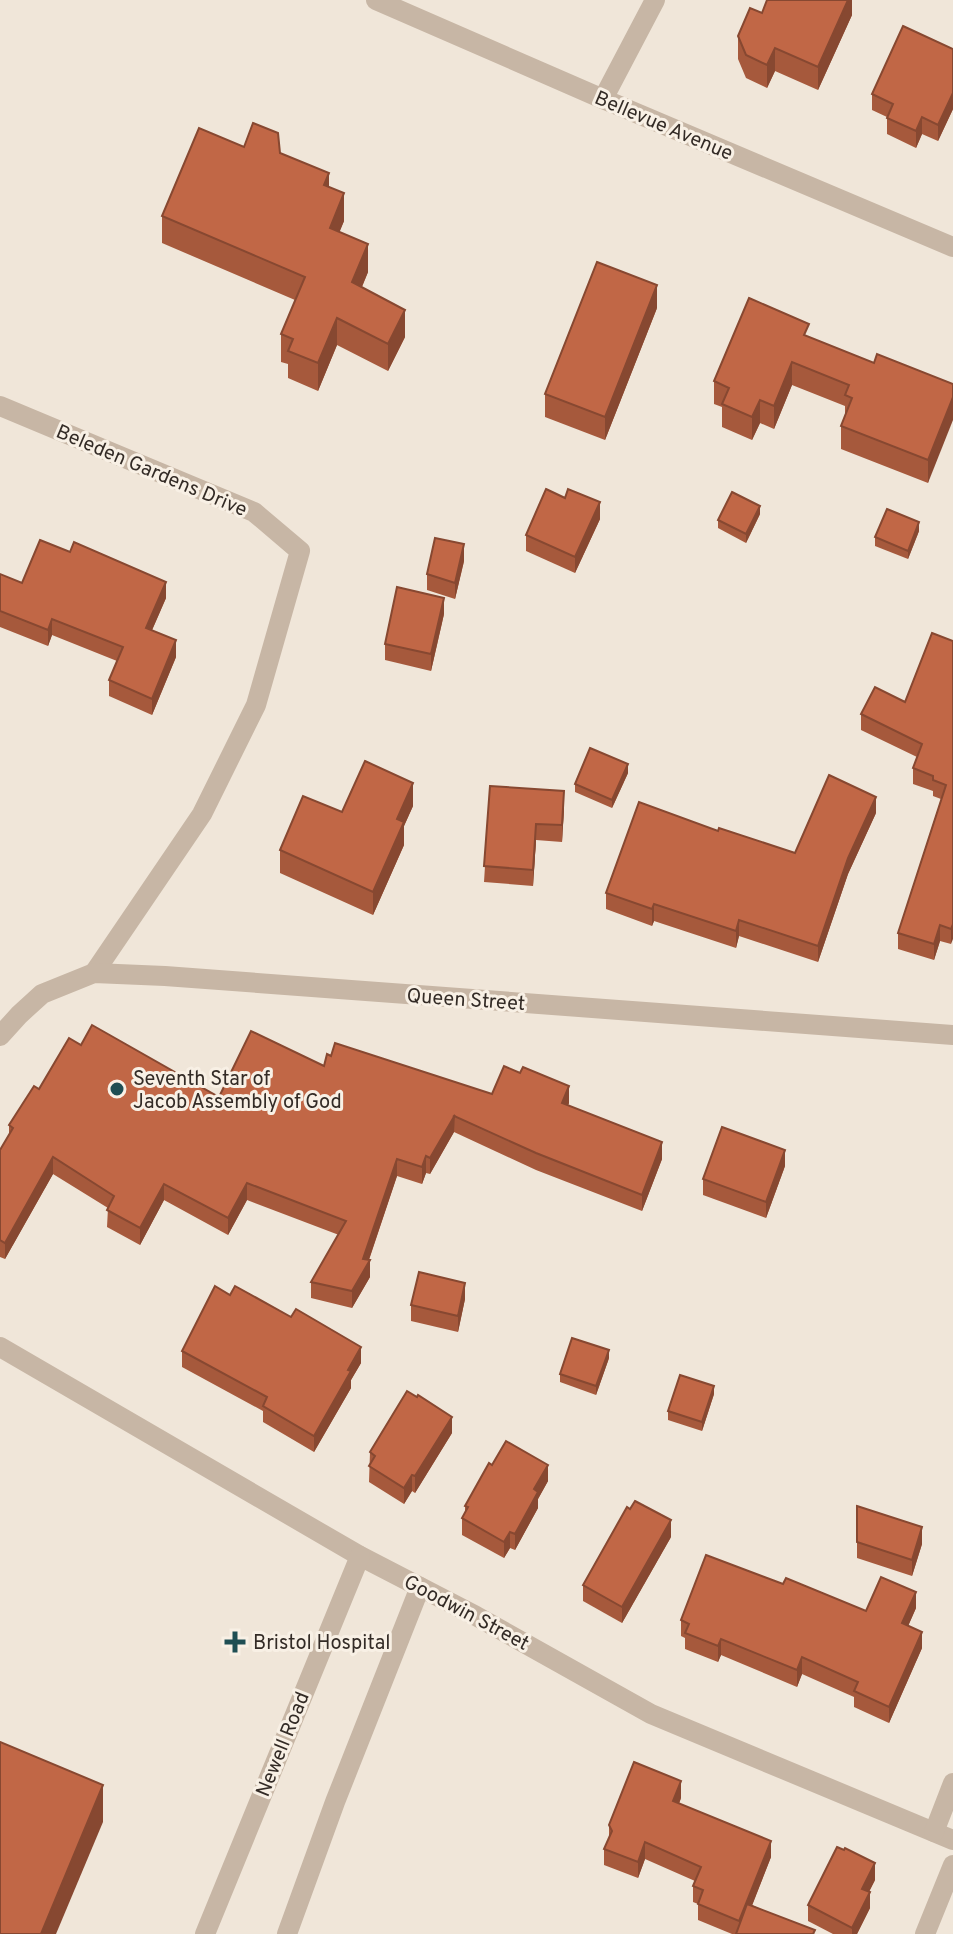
<svg xmlns="http://www.w3.org/2000/svg" width="953" height="1934" font-family="Overpass,sans-serif">
  <style>
    .lines { fill: none; stroke-linecap: round; stroke-linejoin: round }
    .minor { stroke: #c7b6a5; stroke-width: 20 }
    .tertiary { stroke: #c7b6a5; stroke-width: 20 }
    .wall { fill: #a6593c }
    .shaded-wall { fill: #874831 }
    .building { fill: #c16746; stroke: #874831; stroke-width: 2 }
    .poi-dot { fill: #1e4e53; stroke: #f8f0e5; stroke-width: 3 }
    .labels { text-anchor: middle; stroke-width: 6; stroke-linejoin: round; paint-order: stroke }
    .street-label { font-size: 20px; fill: #332b26; stroke: #f8f0e5 }
    .poi-label { font-size: 20px; fill: #332b26; stroke: #f8f0e5; text-anchor: start }
  </style>
  <rect width="100%" height="100%" fill="#f0e6d9"/>
  <g class="lines">
    <g class="minor">
      <polyline points="603,99 655,0"/>
      <polyline points="0,406 254,512 300,551 256,705 202,814 94,973"/>
      <polyline points="0,1036 19,1015 42,994 94,973 165,976 953,1035"/>
      <polyline points="0,1347 360,1556 476,1616 651,1714 953,1840"/>
      <polyline points="934,1832 953,1783"/>
      <polyline points="205,1934 360,1556"/>
      <polyline points="287,1934 335,1802 420,1587"/>
      <polyline points="925,1934 953,1865"/>
    </g>
    <polyline class="tertiary" points="376,0 603,99 953,247"/>
  </g>
  <g class="wall">
    <polygon points="852,0 852,15 818,90 775,71 767,88 746,78 738,59 738,36 762,13"/>
    <polygon points="953,49 953,109 938,141 922,134 916,148 887,134 887,117 872,110 872,94"/>
    <polygon points="244,147 280,153 329,187 344,221 339,232 368,272 362,287 405,337 388,371 337,345 318,391 288,378 288,364 281,362 281,334 295,300 162,243 162,216"/>
    <polygon points="657,308 605,440 545,417 545,394"/>
    <polygon points="809,337 874,363 953,384 928,483 841,449 841,426 845,417 845,406 792,385 774,429 760,423 752,440 722,427 722,407 714,404 714,381"/>
    <polygon points="565,498 600,519 575,573 526,551 526,535"/>
    <polygon points="760,514 746,543 718,528 718,520"/>
    <polygon points="919,531 908,559 875,546 875,537"/>
    <polygon points="464,561 455,599 427,590 427,574"/>
    <polygon points="0,574 22,583 166,598 152,630 176,657 152,715 109,696 109,680 117,661 52,635 48,646 0,627"/>
    <polygon points="444,614 431,671 385,660 385,644"/>
    <polygon points="953,641 951,944 940,941 934,960 898,949 898,933 941,799 933,796 933,791 913,784 913,768 917,757 861,730 861,714 905,702"/>
    <polygon points="628,773 612,808 575,792 575,784"/>
    <polygon points="490,786 564,808 562,842 536,840 533,886 484,882"/>
    <polygon points="413,806 404,826 404,845 373,915 280,873 280,850 342,812"/>
    <polygon points="876,813 848,874 818,962 739,936 736,948 654,921 652,926 606,909 606,893 718,831 795,853"/>
    <polygon points="81,1045 219,1097 324,1066 331,1056 492,1094 569,1103 568,1105 662,1159 642,1211 536,1170 454,1132 430,1174 426,1173 422,1184 397,1176 369,1260 370,1277 352,1308 311,1298 311,1282 339,1235 247,1200 228,1235 164,1200 140,1245 107,1227 108,1208 53,1174 5,1259 0,1257 0,1150 9,1134 9,1125 39,1089"/>
    <polygon points="785,1166 766,1218 703,1195 703,1179"/>
    <polygon points="465,1299 458,1332 411,1321 411,1305"/>
    <polygon points="182,1351 361,1363 351,1380 351,1388 314,1452 263,1422 263,1411 182,1367"/>
    <polygon points="609,1358 596,1395 560,1382 560,1374"/>
    <polygon points="714,1394 702,1431 668,1420 668,1411"/>
    <polygon points="452,1433 415,1493 412,1491 404,1504 369,1482 370,1452"/>
    <polygon points="492,1465 548,1481 538,1499 538,1508 515,1550 510,1548 504,1558 462,1535 462,1518 465,1512 465,1506"/>
    <polygon points="857,1506 922,1544 912,1576 857,1558"/>
    <polygon points="671,1537 622,1623 583,1601 583,1585"/>
    <polygon points="783,1584 866,1611 916,1608 908,1626 922,1648 889,1723 854,1707 854,1697 802,1674 797,1687 721,1655 718,1662 685,1649 685,1638 681,1636 681,1620"/>
    <polygon points="681,1798 679,1804 771,1857 752,1905 815,1934 732,1934 698,1920 698,1904 693,1902 693,1886 695,1881 645,1859 638,1878 604,1865 604,1849 609,1838 609,1825"/>
    <polygon points="875,1880 869,1892 870,1908 857,1934 833,1934 808,1921 808,1905"/>
  </g>
  <g class="shaded-wall">
    <polygon points="848,0 852,0 852,15 818,90 818,67"/>
    <polygon points="775,48 775,71 767,88 767,65"/>
    <polygon points="953,93 953,109 938,141 938,125"/>
    <polygon points="922,117 922,134 916,148 916,131"/>
    <polygon points="329,173 329,201 324,185"/>
    <polygon points="344,193 344,221 330,256 330,228"/>
    <polygon points="368,244 368,272 352,310 352,282"/>
    <polygon points="657,285 657,308 605,440 605,417"/>
    <polygon points="405,310 405,337 388,371 388,344"/>
    <polygon points="337,318 337,345 318,391 318,363"/>
    <polygon points="792,362 792,385 774,429 774,406"/>
    <polygon points="953,397 953,420 928,483 928,460"/>
    <polygon points="760,400 760,423 752,440 752,417"/>
    <polygon points="600,502 600,519 575,573 575,557"/>
    <polygon points="760,506 760,514 746,543 746,534"/>
    <polygon points="919,522 919,531 908,559 908,551"/>
    <polygon points="464,544 464,561 455,599 455,583"/>
    <polygon points="166,582 166,598 146,644 146,628"/>
    <polygon points="444,598 444,614 431,671 431,654"/>
    <polygon points="52,619 52,635 48,646 48,630"/>
    <polygon points="176,640 176,657 152,715 152,699"/>
    <polygon points="628,764 628,773 612,808 612,800"/>
    <polygon points="413,783 413,806 404,826 404,845 373,915 373,892 397,819"/>
    <polygon points="564,791 564,808 562,842 562,825"/>
    <polygon points="876,797 876,813 848,874 818,962 818,946 848,858"/>
    <polygon points="536,824 536,840 533,886 533,870"/>
    <polygon points="654,904 654,921 652,926 652,909"/>
    <polygon points="739,920 739,936 736,948 736,931"/>
    <polygon points="953,924 953,939 951,944 951,929"/>
    <polygon points="940,925 940,941 934,960 934,944"/>
    <polygon points="569,1086 569,1103 562,1119 562,1103"/>
    <polygon points="455,1115 454,1132 430,1174 430,1158"/>
    <polygon points="662,1142 662,1159 642,1211 642,1195"/>
    <polygon points="785,1150 785,1166 766,1218 766,1202"/>
    <polygon points="426,1156 426,1173 422,1184 422,1167"/>
    <polygon points="53,1157 53,1174 5,1259 5,1243"/>
    <polygon points="397,1159 397,1176 366,1268 370,1260 370,1277 352,1308 352,1291"/>
    <polygon points="247,1183 247,1200 228,1235 228,1218"/>
    <polygon points="164,1184 164,1200 140,1245 140,1228"/>
    <polygon points="465,1283 465,1299 458,1332 458,1316"/>
    <polygon points="361,1347 361,1363 351,1380 351,1388 314,1452 314,1436"/>
    <polygon points="609,1350 609,1358 596,1395 596,1386"/>
    <polygon points="714,1386 714,1394 702,1431 702,1422"/>
    <polygon points="452,1417 452,1433 415,1493 415,1476"/>
    <polygon points="548,1465 548,1481 538,1499 538,1508 515,1550 515,1534 534,1489"/>
    <polygon points="412,1475 412,1491 404,1504 404,1488"/>
    <polygon points="671,1520 671,1537 622,1623 622,1607"/>
    <polygon points="922,1527 922,1544 912,1576 912,1560"/>
    <polygon points="510,1532 510,1548 504,1558 504,1542"/>
    <polygon points="916,1592 916,1608 902,1640 902,1623"/>
    <polygon points="922,1632 922,1648 889,1723 889,1707"/>
    <polygon points="721,1639 721,1655 718,1662 718,1646"/>
    <polygon points="802,1657 802,1674 797,1687 797,1670"/>
    <polygon points="681,1781 681,1798 673,1817 673,1801"/>
    <polygon points="103,1785 103,1822 56,1934 41,1934"/>
    <polygon points="771,1841 771,1857 741,1934 739,1934 739,1921"/>
    <polygon points="645,1842 645,1859 638,1878 638,1862"/>
    <polygon points="875,1863 875,1880 862,1905 862,1889"/>
    <polygon points="870,1892 870,1908 857,1934 852,1934 852,1928"/>
  </g>
  <g class="building">
    <polygon points="767,0 848,0 818,67 775,48 767,65 746,55 738,36 750,8 762,13"/>
    <polygon points="903,26 953,49 953,93 938,125 922,117 916,131 887,118 893,104 872,94"/>
    <polygon points="253,123 278,133 280,153 329,173 324,185 344,193 330,228 368,244 352,282 405,310 388,344 337,318 318,363 288,351 293,339 281,334 305,277 162,216 199,128 244,147"/>
    <polygon points="597,262 657,285 605,417 545,394"/>
    <polygon points="749,298 809,324 804,335 874,363 877,354 953,384 953,397 928,460 841,426 852,398 845,395 849,385 792,362 774,406 760,400 752,417 722,404 729,388 714,381"/>
    <polygon points="546,489 565,498 568,489 600,502 575,557 526,535"/>
    <polygon points="732,492 760,506 746,534 718,520"/>
    <polygon points="887,509 919,522 908,551 875,537"/>
    <polygon points="435,538 464,544 455,583 427,574"/>
    <polygon points="40,540 70,552 74,542 166,582 146,628 176,640 152,699 109,680 123,647 52,619 48,630 0,611 0,574 22,583"/>
    <polygon points="397,587 444,598 431,654 385,644"/>
    <polygon points="932,633 953,641 953,924 951,929 940,925 934,944 898,933 946,785 933,780 933,776 913,768 922,744 861,714 875,687 905,702"/>
    <polygon points="590,748 628,764 612,800 575,784"/>
    <polygon points="365,761 413,783 397,819 404,822 373,892 280,850 303,796 342,812"/>
    <polygon points="829,775 876,797 848,858 818,946 739,920 736,931 654,904 652,909 606,893 639,802 718,831 719,828 795,853"/>
    <polygon points="490,786 564,791 562,825 536,824 533,870 484,866"/>
    <polygon points="92,1025 219,1097 251,1031 324,1066 327,1054 331,1056 335,1043 492,1094 504,1066 520,1073 523,1067 569,1086 562,1103 662,1142 642,1195 536,1153 454,1116 455,1115 430,1158 426,1156 422,1167 397,1159 363,1259 370,1260 352,1291 311,1282 346,1221 247,1183 228,1218 164,1184 140,1228 107,1210 114,1196 53,1157 5,1243 0,1240 0,1150 13,1128 9,1125 34,1086 39,1089 69,1038 81,1045"/>
    <polygon points="722,1127 785,1150 766,1202 703,1179"/>
    <polygon points="419,1272 465,1283 458,1316 411,1305"/>
    <polygon points="215,1286 230,1295 235,1286 291,1317 296,1309 361,1347 348,1370 351,1371 314,1436 263,1406 267,1397 182,1351"/>
    <polygon points="572,1338 609,1350 596,1386 560,1374"/>
    <polygon points="680,1375 714,1386 702,1422 668,1411"/>
    <polygon points="407,1391 417,1397 418,1395 452,1417 415,1476 412,1475 404,1488 369,1466 375,1456 370,1452"/>
    <polygon points="506,1441 548,1465 534,1489 538,1492 515,1534 510,1532 504,1542 462,1518 468,1507 465,1506 489,1463 492,1465"/>
    <polygon points="635,1501 671,1520 622,1607 583,1585 627,1507 630,1509"/>
    <polygon points="857,1506 922,1527 912,1560 857,1542"/>
    <polygon points="706,1555 783,1584 786,1578 866,1611 881,1577 916,1592 902,1623 922,1632 889,1707 854,1691 858,1682 802,1657 797,1670 721,1639 718,1646 685,1633 689,1624 681,1620"/>
    <polygon points="0,1742 103,1785 41,1934 0,1934"/>
    <polygon points="634,1762 681,1781 673,1801 771,1841 739,1921 698,1904 703,1890 693,1886 701,1867 645,1842 638,1862 604,1849 612,1831 609,1825"/>
    <polygon points="837,1847 844,1850 845,1848 875,1863 862,1889 870,1892 852,1928 808,1905"/>
    <polygon points="747,1904 815,1930 813,1934 736,1934"/>
  </g>
  <g class="poi-dot">
    <circle cx="117" cy="1089" r="8"/>
    <path d="M231 1630h8v8h8v8h-8v8h-8v-8h-8v-8h8z"/>
  </g>
  <g class="labels">
    <g class="street-label">
      <text transform="translate(664 125) rotate(23)" y="7">Bellevue Avenue</text>
      <text transform="translate(152 470) rotate(23)" y="7">Beleden Gardens Drive</text>
      <text transform="translate(466 999) rotate(4)" y="7">Queen Street</text>
      <text transform="translate(467 1612) rotate(28)" y="7">Goodwin Street</text>
      <text transform="translate(282 1744) rotate(-68)" y="7">Newell Road</text>
    </g>
    <g class="poi-label">
      <text x="133" y="1085">Seventh Star of<tspan x="133" dy="23">Jacob Assembly of God</tspan></text>
      <text x="253" y="1649">Bristol Hospital</text>
    </g>
  </g>
</svg>
